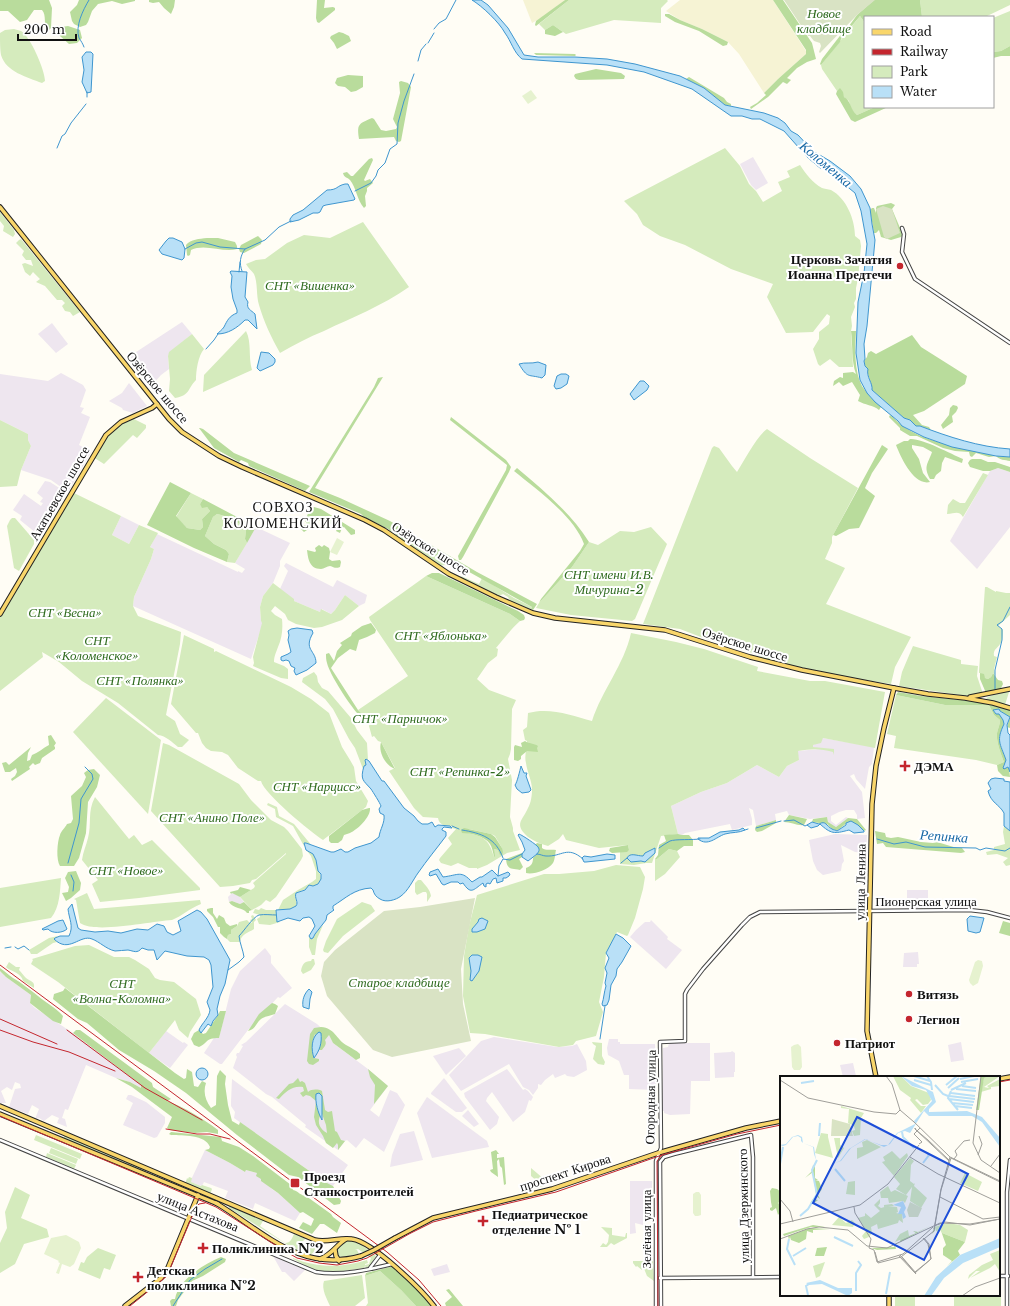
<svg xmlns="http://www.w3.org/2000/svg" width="1010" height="1306" font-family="'Libre Baskerville',serif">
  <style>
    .industrial { fill: #eee6ef }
    .farmland { fill: #f6f3d4 }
    .green { fill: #d5ebbd; fill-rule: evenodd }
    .forest { fill: #b9dc9c; fill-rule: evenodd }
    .cemetery { fill: #d9e3c4 }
    .pitch { fill: #e6f2cf }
    .water { fill: #b9e0f7; stroke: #3f96cf }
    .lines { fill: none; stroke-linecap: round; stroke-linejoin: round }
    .stream { stroke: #3f96cf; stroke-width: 1 }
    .minor-casing { stroke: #444; stroke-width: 4.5 }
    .major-casing { stroke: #222; stroke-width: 5.5 }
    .minor { stroke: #fff; stroke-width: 2.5 }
    .major { stroke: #f9d66b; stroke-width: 3.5 }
    .tram { stroke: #c4262e; stroke-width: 1 }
    .rail { stroke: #c4262e; stroke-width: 1 }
    .major-bridge-casing { stroke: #222; stroke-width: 5.5; stroke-linecap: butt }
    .major-bridge { stroke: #f9d66b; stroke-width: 3.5 }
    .poi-dot { fill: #c4262e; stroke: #fff; stroke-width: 1.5 }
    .labels { text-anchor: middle; stroke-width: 4; stroke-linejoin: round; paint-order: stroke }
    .park-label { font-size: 13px; font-style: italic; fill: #2f6b1f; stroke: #fff }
    .poi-label { font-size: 13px; font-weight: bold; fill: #111; stroke: #fff; text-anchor: start }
    .street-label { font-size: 13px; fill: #111; stroke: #fff }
    .water-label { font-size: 14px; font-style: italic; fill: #1768a6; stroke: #fff }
    .neighbourhood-label { font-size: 14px; letter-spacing: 1px; fill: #111; stroke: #fff }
    .inset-river { fill: none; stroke: #b9e0f7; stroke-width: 2 }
    .inset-road { fill: none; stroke: #a09f9a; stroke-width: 1 }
    .view { fill: #1d4ed8; fill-opacity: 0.15; stroke: #1d4ed8; stroke-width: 2 }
    .inset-edge { fill: none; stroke: #111; stroke-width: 2 }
  </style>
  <rect width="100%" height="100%" fill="#fffdf5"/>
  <g class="industrial">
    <polygon points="753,157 768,183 756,190 751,185 740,164"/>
    <polygon points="182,322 192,334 170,352 168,356 169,369 161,375 150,387 130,356"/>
    <polygon points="52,323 68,344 56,353 38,334"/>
    <polygon points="61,373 83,385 86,390 80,407 84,408 81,413 90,417 79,445 91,452 90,454 68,492 51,480 21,470 31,446 28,440 28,434 0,420 0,374 48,381"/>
    <polygon points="129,383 147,406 133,413 123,410 122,408 109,401 122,393"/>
    <polygon points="998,468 1010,472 1010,527 977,569 950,541 990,471"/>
    <polygon points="45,481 50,482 67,493 41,537 20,520 22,516 13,510 24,494 41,506 43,503 40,502 43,498 37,493"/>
    <polygon points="121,516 139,525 129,544 112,535"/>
    <polygon points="256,527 290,543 280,561 280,566 273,583 263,596 260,607 261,621 263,623 251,659 133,606 134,597 151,559 154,549 150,547 157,534 238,572 238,571 242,573 245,569 235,563"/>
    <polygon points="286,563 333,587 337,580 367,595 365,603 359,606 345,595 335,610 331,614 322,609 320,612 294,601 280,589 288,571 284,566"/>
    <polygon points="823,738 874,747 872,764 869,767 865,789 856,779 854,774 850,776 862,792 865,818 857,819 857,815 854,810 846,810 839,812 831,816 831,821 836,825 846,817 848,818 836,827 828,822 827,817 810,819 789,815 787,811 775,814 776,820 756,826 753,810 749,808 752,819 752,825 732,830 730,824 685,833 682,835 678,834 671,806 701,792 727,783 757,765 779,777 787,766 799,760 797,751 820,749 813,747 813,745 821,741"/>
    <polygon points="835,834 867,835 866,853 855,852 841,845 844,861 842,864 841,871 823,875 817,870 813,861 809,840"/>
    <rect x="907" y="890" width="21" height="18"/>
    <polygon points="232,893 238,895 244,902 240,904 232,901 229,902 228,897"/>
    <polygon points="651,920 668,937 667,939 682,950 666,969 630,937 636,930 645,922 650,922"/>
    <polygon points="265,948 271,956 271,963 292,988 280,998 278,997 248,1030 222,1064 220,1064 204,1053 214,1038 219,1038 231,989 240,971"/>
    <polygon points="918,952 919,964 917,964 917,967 903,967 904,953"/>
    <polygon points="0,971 6,977 31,995 30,1003 35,1008 73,1033 142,1085 141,1088 130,1082 116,1078 86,1065 68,1110 65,1109 62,1118 65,1119 67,1127 57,1123 59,1118 52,1115 44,1121 39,1118 35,1119 39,1109 32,1105 28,1114 9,1107 15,1089 21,1088 20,1084 15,1082 12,1090 7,1087 1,1091 6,1103 0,1103"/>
    <polygon points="285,1004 317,1024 329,1035 333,1043 368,1069 388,1086 370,1110 379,1117 390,1090 397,1093 405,1105 384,1152 364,1138 356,1148 347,1140 345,1141 338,1150 305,1127 306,1125 272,1097 266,1094 233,1068 237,1057 236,1055 237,1053 239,1053 243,1046 241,1045 246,1042"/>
    <polygon points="166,1031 183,1043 184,1042 188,1045 170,1068 149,1053"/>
    <polygon points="494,1037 557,1047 572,1046 577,1044 586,1061 587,1070 574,1077 567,1076 565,1074 555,1078 553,1074 545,1080 541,1085 538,1084 538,1088 533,1095 529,1090 523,1087 509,1064 461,1091 449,1075 481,1041"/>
    <polygon points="609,1039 618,1039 618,1042 620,1042 620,1044 655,1044 656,1075 656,1090 629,1089 629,1075 624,1075 619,1061 608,1055 607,1048"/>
    <polygon points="961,1042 964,1060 951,1062 948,1045"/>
    <polygon points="669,1043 710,1043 710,1081 691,1081 690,1114 670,1115 664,1113 664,1111 662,1111 663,1048 668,1047"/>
    <polygon points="459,1048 466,1056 446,1075 433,1056"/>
    <polygon points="732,1051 735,1053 735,1072 734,1072 734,1077 715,1078 714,1053 731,1052"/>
    <polygon points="853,1063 856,1076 843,1077 840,1065"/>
    <polygon points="507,1069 523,1090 525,1089 528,1091 533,1097 531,1101 529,1100 525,1112 513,1122 492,1092 487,1098 486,1101 499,1117 497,1124 490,1130 465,1097 464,1093"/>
    <polygon points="444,1078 467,1108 462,1112 456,1112 431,1094 431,1093"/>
    <polygon points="232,1079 348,1165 333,1186 327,1183 318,1176 308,1170 234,1118 235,1112 231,1106 231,1102"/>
    <polygon points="128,1095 131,1095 146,1102 165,1117 165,1123 157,1137 154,1138 123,1125 133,1103 126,1099"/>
    <polygon points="427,1097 487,1141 489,1147 432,1158 417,1113"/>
    <polygon points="468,1110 479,1124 474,1127 462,1116"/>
    <polygon points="414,1131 423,1160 390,1167 392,1155 400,1134"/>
    <polygon points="205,1150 230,1163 245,1172 246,1170 257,1173 272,1189 278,1193 300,1213 295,1221 255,1203 253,1209 225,1198 228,1191 204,1182 202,1186 190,1182"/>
    <polygon points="630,1181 652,1181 652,1215 643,1216 643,1225 635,1223 636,1233 630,1234"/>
    <polygon points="273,1256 305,1270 294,1281 285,1272 282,1272"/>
    <polygon points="447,1264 450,1272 434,1276 431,1269"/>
  </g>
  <g class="farmland">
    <polygon points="523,0 565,0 543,17 532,23"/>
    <polygon points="680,0 773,0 806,51 806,54 778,79 764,93 739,54 728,42 702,29 680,20 666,11"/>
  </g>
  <g class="green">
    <polygon points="569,0 667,0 668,1 661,8 661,23 614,20 566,34 553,25 545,30 539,24"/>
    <polygon points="920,0 1010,0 1010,5 985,17 922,17"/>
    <polygon points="1010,11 1010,46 1001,51 993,52 993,18"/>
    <path d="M 860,16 L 865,23 L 865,107 L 875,107 L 857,115 C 852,112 850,106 849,101 L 844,97 L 840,89 L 837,91 L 822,69 L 821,65 Z"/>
    <path d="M 14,29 C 16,30 19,30 21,31 C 30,36 45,70 45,81 L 42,83 C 27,77 6,72 1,55 C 0,49 0,40 0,33 L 5,30 Z"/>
    <path d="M 725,148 L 740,166 L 749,184 L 756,191 L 763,202 L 782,191 L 778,182 L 790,177 L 787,171 L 800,165 C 805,173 813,183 822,188 C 824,189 828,189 831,190 C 846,198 855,219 855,236 L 860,240 L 861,246 L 858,279 L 856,288 L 856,299 L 854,303 L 855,307 L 851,317 L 852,326 L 851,331 L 853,367 L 839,367 L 830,359 L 820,366 L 818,364 L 813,349 L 819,339 L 819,332 L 829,324 L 830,316 L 827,314 L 813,332 L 786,333 L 767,297 L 773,284 L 731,269 L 685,245 L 660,236 L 643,225 L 637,214 L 624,201 Z"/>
    <polygon points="0,212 14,230 15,234 13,237 3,231 4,226 0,221"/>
    <path d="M 363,222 L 409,287 C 382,306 353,317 324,331 C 309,337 294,345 280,353 C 271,337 264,322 259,305 C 256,295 258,283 254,274 C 252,271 248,268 246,264 L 256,260 L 265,259 L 287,243 L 304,235 L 330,238 Z"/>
    <polygon points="21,239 80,312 73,316 70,312 65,311 62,306 65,303 62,300 57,300 45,286 36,282 40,279 33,272 30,276 25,272 22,264 25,263 33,266 31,260 26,260 22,255 24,251 16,243 19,240"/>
    <path d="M 246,331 C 252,343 248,357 252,370 L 203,392 L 204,375 Z"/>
    <path d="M 192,334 L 204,349 C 198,356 196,371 196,380 C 187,389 191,395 175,398 L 169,391 L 170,379 L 168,356 L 169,352 Z"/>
    <path d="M 134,419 L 146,425 L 146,428 L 137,438 L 133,435 L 104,464 L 93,457 C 99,449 104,437 111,431 C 118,425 127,422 134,419 Z"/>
    <polygon points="0,420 28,434 28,440 31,446 21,470 17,486 0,487"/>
    <path d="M 767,429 L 810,458 L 858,488 L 832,537 L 832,543 L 825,559 L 845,568 L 826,604 L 911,637 L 895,667 L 891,684 L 833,675 L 774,662 L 742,649 L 706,639 L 680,629 L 643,624 L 712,448 L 714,446 L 719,448 L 732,466 L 737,472 C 744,461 757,436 767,429 Z"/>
    <path d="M 983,473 L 988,475 L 963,517 C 958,510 955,514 947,514 L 948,505 L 953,499 L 960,503 L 965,503 Z"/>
    <path d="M 74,493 L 121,516 L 112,535 L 129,544 L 139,525 L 158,533 L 150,547 L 154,549 L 151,559 L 134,597 L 133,606 L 138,616 L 181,632 L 180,644 L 166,715 L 175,721 L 180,734 L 189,740 L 182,747 L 178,747 C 172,742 166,736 158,735 L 118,703 L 82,681 L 59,662 L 42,652 L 43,657 L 0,691 L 0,616 Z"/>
    <polygon points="191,493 203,499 200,504 207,507 210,511 202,519 203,527 200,530 187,528 176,517"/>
    <path d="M 217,514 C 228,516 239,522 246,530 L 245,539 L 247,543 L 235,563 L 227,562 L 229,554 L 226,550 L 214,544 L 205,536 L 213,517 Z"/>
    <polygon points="12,518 15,518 34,540 34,544 19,571 14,568 7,526 10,520"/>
    <polygon points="651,527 667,544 635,619 632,621 571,615 536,608 539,603 572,567 589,542 598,545 620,531 634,532"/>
    <path d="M 405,541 C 416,541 420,544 426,552 L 432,553 L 439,559 L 443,560 L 452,561 L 462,568 L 460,572 L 458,568 L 451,564 L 439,566 Z"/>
    <path d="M 426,576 L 510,614 L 520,621 C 511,629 504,639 496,648 L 498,649 L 497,656 L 488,663 L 477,679 L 489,690 L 516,700 L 512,709 L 511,749 L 510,754 L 508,759 L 512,780 L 510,817 L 513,828 L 513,831 L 520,850 L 507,853 L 487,865 L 477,869 L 477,868 L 469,868 L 458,863 L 451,866 L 441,863 L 439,860 L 440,858 L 452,844 L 448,838 L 456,829 L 452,828 L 452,826 C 445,826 439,825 438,818 L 423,817 L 414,808 L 389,771 L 395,768 L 381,742 L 378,741 L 374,736 L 372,737 L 369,726 L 370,723 L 358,710 L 408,676 L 370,620 L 369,617 ZM 469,829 L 491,834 L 495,836 L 502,848 L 499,851 L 498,850 L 494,849 L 494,857 C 489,840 485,837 468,833 Z"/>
    <polygon points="461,576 479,584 482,578 514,598 532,607 531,609 532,610 510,601 508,597 503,594 499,596 463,579"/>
    <path d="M 273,583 L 294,599 L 294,601 L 320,612 L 321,609 L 331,614 L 335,610 L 345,595 L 359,606 L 342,620 L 322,627 L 314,628 L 296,624 L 288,620 L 285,614 L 275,606 L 271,611 L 275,615 L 282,619 C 283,629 282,638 278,647 C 276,653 274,656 274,662 L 284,666 L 288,669 L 288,679 L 281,678 L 253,666 L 254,663 L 253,657 L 262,623 L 261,621 L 260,607 L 263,596 Z"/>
    <path d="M 985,587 L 987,587 L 996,592 L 996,591 L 1006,593 L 1010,593 L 1010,615 L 998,626 L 1003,630 C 1003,635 1003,640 1000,644 C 997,649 993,649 994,656 L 997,657 L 994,669 L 995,675 L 993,673 L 991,677 L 988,679 L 985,678 L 980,673 L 979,673 L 979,671 Z"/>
    <path d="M 631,633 L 676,642 L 704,649 L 758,667 L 757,671 L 810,681 L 825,681 L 885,692 L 875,748 L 823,738 L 821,743 L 813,745 L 813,747 L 834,749 L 834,755 L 833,752 C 819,748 811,749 798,751 L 799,760 L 787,766 L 779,777 L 757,765 L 727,783 L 701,792 L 671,806 L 678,834 L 661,836 L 652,863 L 646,863 L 634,865 L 620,864 L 620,852 L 629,850 L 628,845 L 599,848 L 566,840 L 563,834 L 559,839 L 548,846 C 540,844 534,841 528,837 C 513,824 523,820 528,808 C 531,803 532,795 532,790 C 532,780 527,772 526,763 C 524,756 527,749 527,741 L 525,740 L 523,730 L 527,727 L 528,713 C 549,707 572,715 592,721 C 602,690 624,665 631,633 Z"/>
    <path d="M 184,635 L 214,649 L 214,652 L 216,651 L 291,687 L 311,699 L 329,713 L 342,747 L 350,760 L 354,767 L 356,781 L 368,801 L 366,807 L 323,840 C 311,832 264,794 261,781 L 258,781 L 238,768 L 228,755 L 222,752 L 211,751 L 206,748 L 202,743 L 198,733 L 196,733 L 171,704 Z"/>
    <polygon points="913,646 961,660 961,664 978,666 977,676 983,694 967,696 899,686 902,672"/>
    <polygon points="314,672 317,676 318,682 322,688 328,691 351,718 357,730 367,743 368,760 366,759 366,765 363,767 363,769 355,748 349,739 333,709 325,699 302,682 303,678"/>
    <polygon points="1010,691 1009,692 1005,705 989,700 986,698 993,695"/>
    <path d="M 896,695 L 945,705 L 989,705 L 994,715 L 1000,720 C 1000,725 998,728 997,733 C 996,742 1001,754 1004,762 L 997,765 L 976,760 L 894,748 L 896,736 L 887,734 Z"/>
    <polygon points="106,698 161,740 148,814 73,732"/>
    <polygon points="163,743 169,745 239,784 251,800 271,820 284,827 288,831 302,849 303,856 301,860 276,897 270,902 266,900 261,905 252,910 240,897 254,888 255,886 253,883 286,854 286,853 256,879 252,880 250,883 233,886 220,887 151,811"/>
    <path d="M 95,797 L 129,839 L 134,835 L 142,845 L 152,840 L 200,888 L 200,890 L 139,898 L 100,902 L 92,884 L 98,880 L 82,860 C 83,852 86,846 88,838 C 92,824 87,812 95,797 Z"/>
    <polygon points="268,803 277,807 279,816 294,824 312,846 304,843 304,846 293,826 276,817 275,809 267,805"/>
    <polygon points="1004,826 1010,831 1010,865 1006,866 1003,862 1008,858 997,854 987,855 986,852 994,850 994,847 1005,844 1003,832"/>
    <polygon points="669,849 677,851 680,857 665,874 655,881 655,859 657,859"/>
    <path d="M 307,851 C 309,852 311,852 313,854 C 315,856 321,876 321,879 L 318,884 L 296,893 C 294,898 298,902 296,906 L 290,909 L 278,910 L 283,900 L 298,890 L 312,882 L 316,879 L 316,871 L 311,856 Z"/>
    <polygon points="616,865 640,867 645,877 643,889 635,918 628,935 627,936 617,932 606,953 604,977 599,1002 603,1012 596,1036 576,1041 573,1045 559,1047 485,1034 470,1033 463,996 464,956 469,926 477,895 544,874 559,874 594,871"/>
    <path d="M 61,878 C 60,891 60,907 51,918 L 0,927 L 0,888 Z"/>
    <path d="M 418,880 L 421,880 C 425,885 430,889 431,896 L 427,902 L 427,894 L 426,892 L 423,892 L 417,895 L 415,892 L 415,883 Z"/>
    <path d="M 87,893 L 94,909 L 200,900 L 201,904 C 190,908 182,916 172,920 C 152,921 95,934 80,923 L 76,900 L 74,899 Z"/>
    <polygon points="362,902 371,905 375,911 343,936 328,953 324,952 323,950 326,941 337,919"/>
    <polygon points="261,908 266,910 276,910 277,921 280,922 270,925 259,924 257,919 260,917 260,915 253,913 255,909 259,910"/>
    <path d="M 253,915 L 256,920 L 254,922 L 254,929 C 248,933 241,934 240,942 L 230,942 L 227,939 L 228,935 L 231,934 L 231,930 L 237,926 L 239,922 L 247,920 L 250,923 L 252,923 L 250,920 L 252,919 L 251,916 Z"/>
    <polygon points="323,925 317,939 315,955 312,955 309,947 309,936 310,938 314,937 315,934"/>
    <polygon points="58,936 54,939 57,942 53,943 37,954 31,954 29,950 49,938"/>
    <polygon points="89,945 114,957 129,957 135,960 149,969 155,978 160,980 174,982 196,999 201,1015 190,1032 188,1038 179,1030 175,1020 149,1053 58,982 31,964 33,960 32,959 75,946"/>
    <path d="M 312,959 L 314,959 L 315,964 L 311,970 L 303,974 L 301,971 C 302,965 304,961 311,961 Z"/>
    <path d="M 9,962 L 16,967 L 20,967 L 19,970 C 21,972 24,976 26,978 C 31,982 35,981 34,988 L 23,981 C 21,973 13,972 7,968 L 6,967 Z"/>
    <polygon points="592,1042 602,1043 602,1056 605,1062 604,1065 598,1064 593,1059 596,1046 593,1044"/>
    <polygon points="36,1135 82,1154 80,1159 34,1140"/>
    <polygon points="65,1135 146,1170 146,1172 63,1138"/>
    <polygon points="51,1148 78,1159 76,1164 49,1153"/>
    <polygon points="47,1153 76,1165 74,1169 46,1157"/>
    <polygon points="531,1168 544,1179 543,1186 539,1187 538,1182 531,1176"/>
    <polygon points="189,1177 192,1178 191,1182 201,1186 202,1185 211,1188 212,1189 210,1195 185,1185 187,1178 188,1179"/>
    <polygon points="15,1187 30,1195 21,1218 47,1229 49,1237 24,1244 15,1264 0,1273 0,1243 7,1228 5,1212"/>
    <path d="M 229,1206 L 274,1225 L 263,1221 L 260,1226 L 285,1243 C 291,1243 292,1238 294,1234 L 306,1238 L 301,1243 L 316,1247 L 314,1251 L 314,1252 L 310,1255 L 291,1247 L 229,1208 Z"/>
    <polygon points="601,1227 612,1228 612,1235 625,1237 626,1233 627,1233 627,1238 614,1245 611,1243 607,1247 600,1247 603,1243 606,1245 608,1242 609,1235"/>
    <path d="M 350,1240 L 358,1242 L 376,1256 L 370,1266 L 366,1268 L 365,1266 L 364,1268 C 350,1270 333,1274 319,1271 C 311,1269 301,1263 293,1259 L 293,1258 C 317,1268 342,1268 367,1260 L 368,1263 L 365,1264 L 365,1265 L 369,1264 L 371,1258 L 358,1249 L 355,1250 L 357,1250 L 359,1254 L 342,1257 L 338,1256 L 337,1251 C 340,1246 344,1242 350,1240 Z"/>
    <polygon points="98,1248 116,1255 110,1270 104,1268 100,1279 78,1270 81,1262 84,1263 87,1257"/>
    <polygon points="633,1261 646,1261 643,1265 641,1264 643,1266 648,1261 653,1261 654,1281 647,1276 643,1266 642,1270 637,1266 636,1267 633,1263"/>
    <polygon points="380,1271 401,1290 416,1306 366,1306 368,1303 365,1276"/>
    <path d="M 362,1275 L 365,1298 L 355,1306 L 330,1306 C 327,1299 321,1289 324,1281 Z"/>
    <polygon points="999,1279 1001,1279 1001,1306 954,1306 954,1295 999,1295"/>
    <rect x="895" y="1295" width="20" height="11"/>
  </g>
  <g class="forest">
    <path d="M 0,0 L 49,0 L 52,8 L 51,28 L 49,30 L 47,30 C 43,24 47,16 42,10 L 34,10 L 27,20 L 20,22 L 8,11 L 0,11 Z"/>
    <polygon points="79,0 135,0 135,1 122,4 112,1 98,4 92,11 88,22 86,25 80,27 74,24 72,21 70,12 77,5"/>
    <polygon points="149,0 175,0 174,7 171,14 164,8 159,2 153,3 149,2"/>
    <polygon points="317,0 325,0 324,8 333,7 335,8 335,10 319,23 317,22 316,18"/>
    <polygon points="565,0 569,0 536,26 535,25 536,21"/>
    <polygon points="773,0 783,0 812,43 816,59 807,62 797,68 787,78 791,80 787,84 783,82 768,97 751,109 750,107 757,103 766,95 764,93 778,79 806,54 806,50"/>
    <path d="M 874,0 L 920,0 L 922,17 C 916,17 912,15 905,17 L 865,17 L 865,23 L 860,16 L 841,39 L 840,42 L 821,65 L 820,64 L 822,59 L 846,28 L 849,26 L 857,15 Z"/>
    <polygon points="665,14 669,14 680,20 702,29 728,42 727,45 723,46 699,31 675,22 665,16"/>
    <polygon points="553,25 563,32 555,36 545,34 545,30"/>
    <polygon points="68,26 80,30 82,38 77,43 69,44 60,36 58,29 61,27"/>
    <polygon points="339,32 343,33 349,36 351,41 337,49 334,43 330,38 331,36"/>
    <polygon points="1010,46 1010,56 1001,56 993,58 993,52 1001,51"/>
    <polygon points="534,53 575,54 576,55 575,56 536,55"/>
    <polygon points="596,69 621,73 625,76 624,79 579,80 576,79 574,76 575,74"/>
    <polygon points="348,75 363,76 363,87 356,91 351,92 345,87 338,86 335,83 337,78"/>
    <polygon points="689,77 724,98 727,102 731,104 731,106 725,105 704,88 686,79"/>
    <path d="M 401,81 L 408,83 L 411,87 L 401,141 L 399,142 L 396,141 L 394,137 L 359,139 C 357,124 358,124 372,118 L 374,119 L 381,130 L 386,131 L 396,129 L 397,127 L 393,119 L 400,93 L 399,82 Z"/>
    <path d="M 840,88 L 843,92 L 844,97 C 851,100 850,110 857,115 L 875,107 L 888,107 L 855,122 L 851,120 L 836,94 L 837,91 Z"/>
    <path d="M 372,158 L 373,160 L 364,180 L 365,181 L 370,179 L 373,183 L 367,188 L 367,191 L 365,196 L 366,206 L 364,208 C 357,200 356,187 350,180 C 347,177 344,178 343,173 L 347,172 L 351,176 L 353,176 L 369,159 Z"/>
    <polygon points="891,203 895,205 892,209 903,235 901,237 891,240 881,237 879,230 876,233 874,233 870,210 872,208 874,208 876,213 876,208 877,206"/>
    <polygon points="258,236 262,240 261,244 244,253 240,252 239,249 241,245"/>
    <path d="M 207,238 L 218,238 L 235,242 L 237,246 L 237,249 C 223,253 205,243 191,250 L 190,255 L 188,256 L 187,255 L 186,245 C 191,239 199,239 207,238 Z"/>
    <path d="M 851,331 L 856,331 C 855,348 854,371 862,386 C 867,394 874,401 881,407 L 879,410 C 873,405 865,405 858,401 L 860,395 L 852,382 L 843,386 L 839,382 L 833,386 L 834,381 L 840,377 L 843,378 L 843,373 L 853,372 L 856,374 C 851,360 853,345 851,331 Z"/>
    <path d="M 912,335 L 921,347 L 967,376 L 965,384 L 924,411 L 913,415 L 922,425 L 929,427 L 931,430 L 920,426 L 916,426 L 910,420 L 904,418 L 872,390 C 873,386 865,367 864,361 L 867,357 L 868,353 L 871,351 L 876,354 Z"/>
    <polygon points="383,377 315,488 340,498 390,521 477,572 537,604 533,610 531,609 532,607 462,568 452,561 443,560 439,559 432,553 426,552 420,544 413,541 405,541 388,529 364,517 361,514 309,492 374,387 378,378"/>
    <polygon points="953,405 957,406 958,408 956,412 952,416 953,422 943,429 941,425 949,415 950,408"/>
    <path d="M 890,415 C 895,418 899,424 904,427 C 924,440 948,445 971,450 C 984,453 997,457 1010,457 L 1010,461 C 1005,460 999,460 996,456 L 989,457 L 976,453 L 972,457 L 970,456 L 969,452 L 955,451 L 943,448 L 917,436 L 910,436 L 900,430 L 900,428 L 889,417 Z"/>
    <polygon points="451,417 506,460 511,467 509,472 463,557 461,560 459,560 458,556 506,470 507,465 450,420"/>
    <polygon points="199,428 200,428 203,429 234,453 310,486 305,491 249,466 248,463 241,460 239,462 214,448"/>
    <path d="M 910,439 C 922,438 951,454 963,459 L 962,463 L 945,457 L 942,463 L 941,471 L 936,475 L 934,479 L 930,479 C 923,466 928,464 932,452 L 923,447 L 912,445 L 912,448 L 919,459 L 923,473 L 930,482 C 914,486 901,458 896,445 L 904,441 L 908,441 Z"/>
    <polygon points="882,445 888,449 872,473 865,488 866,489 875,496 859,528 849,529 836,536 833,535"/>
    <polygon points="972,459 981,459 988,462 995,462 1010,467 1010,472 998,468 990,471 983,471 970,467 968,463 970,460"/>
    <path d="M 517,468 C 543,490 571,513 589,542 L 572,567 L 539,603 L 541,599 L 580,551 L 584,544 C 574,516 536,489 514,471 Z"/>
    <path d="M 170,482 L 191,493 L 176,516 L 187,528 L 200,530 L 203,527 L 202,519 L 210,511 L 207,507 L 202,508 L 200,504 L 203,499 L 256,527 L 247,543 L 245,539 L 246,530 C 239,522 228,516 217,514 L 213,517 L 205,536 L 214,544 L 226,550 L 229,554 L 227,562 L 194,548 L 147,525 Z"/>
    <path d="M 314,507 L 321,509 L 355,530 L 355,534 L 351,535 L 344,527 L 342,528 L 340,533 L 336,531 L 338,527 L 334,524 C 326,524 321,520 314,519 L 310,528 L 304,532 L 301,529 L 303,525 L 306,525 L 307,523 L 305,521 L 309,511 Z"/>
    <path d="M 319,545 L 322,547 L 324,545 L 329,548 L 330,552 L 329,559 L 332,561 L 340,560 L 341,562 L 340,567 C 335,569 334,567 330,566 C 327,566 324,569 321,569 C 309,569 308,558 307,550 L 315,552 L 316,551 L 315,548 Z"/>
    <polygon points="432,573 439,573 518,611 524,615 525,618 524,620 520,621 510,614 426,576"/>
    <path d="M 371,623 L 376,630 L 375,633 L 367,637 L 359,640 L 356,651 L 350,649 L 338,658 L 331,668 L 358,710 L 366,718 L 370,723 L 368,725 C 366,720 361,719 358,714 C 349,704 330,675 327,663 C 326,660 326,657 326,654 L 329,653 L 334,661 L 337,651 L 342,645 L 340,643 L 351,636 L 352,633 L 362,626 Z"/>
    <polygon points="980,673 984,674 985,678 988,679 991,677 993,673 998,680 1002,681 1003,684 1001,688 993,692 986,693 980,679"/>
    <path d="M 898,692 L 921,696 L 962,700 L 993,704 L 995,706 L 1010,710 L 1010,728 L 1007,727 L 1010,717 L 1000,711 L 993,710 L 996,714 L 999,714 L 1003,720 L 1004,724 C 996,741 1000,743 1006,760 L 1006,762 L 1003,767 L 1009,768 L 1010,777 L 1003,776 L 998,771 L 997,765 L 1004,762 C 1001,754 996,742 997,733 C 998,728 1000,725 1000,720 L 994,715 L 989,705 L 945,705 L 896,695 Z"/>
    <path d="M 51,735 L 56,743 L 54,746 L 55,747 L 55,749 L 42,758 L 40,763 L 35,765 L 33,763 L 29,767 L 30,769 L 12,781 L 11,779 L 15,776 L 17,772 L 16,768 L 10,772 L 5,772 L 2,763 L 6,762 L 9,765 L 31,747 L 28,753 L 27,761 L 30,760 L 32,755 C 38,753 43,748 49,745 L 48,736 Z"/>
    <path d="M 525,741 C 529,744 534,743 538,746 L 537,748 L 538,752 L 527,751 L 521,756 L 521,759 L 518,761 L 514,760 L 514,747 L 515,745 L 522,747 L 521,743 Z"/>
    <path d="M 381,742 L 395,769 C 385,765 378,752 381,742 Z"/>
    <path d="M 94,769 L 100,775 L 97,787 L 88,802 L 86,833 L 79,858 L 74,866 L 60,866 C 56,860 57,842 60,835 C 61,831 65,828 67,824 L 71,823 L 73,819 L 71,796 L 82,786 L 86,777 L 84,773 L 88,770 Z"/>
    <path d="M 369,808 L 370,808 C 371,817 357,830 350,833 C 348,834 346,834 344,835 L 342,840 L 338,843 L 331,843 L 329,841 L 329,836 L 362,810 Z"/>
    <path d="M 789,815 L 807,819 L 804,825 C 797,826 791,822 784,822 Z"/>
    <polygon points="827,817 828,822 836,827 848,818 857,819 866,830 864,831 858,825 848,822 837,831 832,829 827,824 812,822 813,819"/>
    <polygon points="776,820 776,823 762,831 757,832 755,830 756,826"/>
    <path d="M 464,828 L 491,834 L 495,837 L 502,848 L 503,852 L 502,855 L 500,855 L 498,850 L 494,849 L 495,856 L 494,857 C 493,852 492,847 490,844 C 485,836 470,833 462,833 L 461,830 Z"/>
    <polygon points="875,831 885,833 886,837 891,838 898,837 921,842 933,843 937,842 957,848 962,848 965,852 961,853 886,847 883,843 877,844"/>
    <polygon points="678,834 682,835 689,835 693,840 693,846 684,846 677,851 669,849 657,859 655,859 658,855 659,845 666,841 664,835"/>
    <path d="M 537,843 L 542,844 L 542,848 C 546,851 551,849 556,850 C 555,854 555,860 553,863 C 548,870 533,875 526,873 L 526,868 C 531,866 533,864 533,858 C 537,854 540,851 537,846 L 535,845 Z"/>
    <polygon points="628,845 629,850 627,852 612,853 609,851 610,848"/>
    <path d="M 522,853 L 522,857 L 519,859 L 523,867 L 520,870 C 511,868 507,870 506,859 Z"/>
    <polygon points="76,871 81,883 80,890 71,898 66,901 62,893 68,892 69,887 65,878 68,872"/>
    <polygon points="240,887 251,890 240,897 232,893 231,894 230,892 238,890"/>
    <path d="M 232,901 L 240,904 L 244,902 L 252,910 L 249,911 L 249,913 L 247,913 C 243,907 233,909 229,902 Z"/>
    <polygon points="211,908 213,908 213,913 217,919 219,915 224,918 226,923 230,926 237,924 237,926 231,930 231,934 228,935 227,939 224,937 220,933 220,927 218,927 213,917 207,911 207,909"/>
    <polygon points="1003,921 1010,923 1010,936 999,933"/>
    <path d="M 0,968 C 5,971 8,975 13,978 C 22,983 30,990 38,996 C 46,1003 55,1007 63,1016 L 61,1024 L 53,1021 L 30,1003 L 31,995 L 6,977 L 0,971 Z"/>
    <path d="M 65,988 L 175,1073 L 184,1079 L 186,1078 L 187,1069 L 192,1072 L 194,1086 L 198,1087 L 202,1081 L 206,1083 C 203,1092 205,1100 211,1108 L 216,1105 L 217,1076 L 220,1070 L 226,1076 L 225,1084 L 228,1105 L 232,1121 L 239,1125 L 240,1122 L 308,1170 L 318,1176 L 327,1183 L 333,1186 L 341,1201 L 340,1204 L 334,1205 L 298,1177 L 289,1175 L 237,1135 L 186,1093 L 154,1071 L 119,1050 L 87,1023 L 78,1019 L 53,999 L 54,994 L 63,991 Z"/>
    <path d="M 272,1003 L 275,1004 L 278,1006 L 275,1014 C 270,1016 265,1016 261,1019 C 256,1023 256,1029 248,1031 L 259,1014 Z"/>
    <path d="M 220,1011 L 226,1011 L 219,1038 C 205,1038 208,1043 199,1047 L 194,1045 L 191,1039 L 194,1033 L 199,1030 L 203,1034 L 206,1033 L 218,1015 Z"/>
    <path d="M 321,1027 C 335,1028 336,1039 346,1045 C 351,1048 356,1050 360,1054 L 360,1058 L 356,1060 L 333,1043 L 329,1035 L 325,1040 C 327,1044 325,1046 322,1050 L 319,1050 L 321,1041 L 315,1034 L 312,1043 L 313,1057 L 314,1058 L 319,1059 L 319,1061 L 313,1065 L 309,1064 L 307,1061 L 310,1034 L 314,1028 Z"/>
    <path d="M 76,1030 L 80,1030 L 152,1083 L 153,1087 L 171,1099 L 167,1101 C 186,1108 202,1118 218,1130 L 218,1134 L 207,1132 L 195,1133 L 170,1130 L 167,1128 L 172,1117 L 132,1087 L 116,1078 L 130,1082 L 141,1088 L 141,1085 L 73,1033 Z"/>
    <polygon points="368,1069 388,1086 374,1104 375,1085 370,1077"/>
    <path d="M 298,1078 L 300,1082 L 302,1081 L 305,1083 L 308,1092 C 311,1089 318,1089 322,1091 L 325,1110 L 328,1112 L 332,1111 L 335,1131 L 337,1132 L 341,1140 L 345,1141 L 338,1150 L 338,1145 L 337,1143 L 333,1148 L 326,1143 L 323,1136 L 316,1125 L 314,1117 L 316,1101 L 310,1096 L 306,1095 L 303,1097 L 300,1093 L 304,1091 L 303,1087 C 293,1085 285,1092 279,1099 L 276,1098 L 289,1084 L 293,1083 ZM 316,1096 L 322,1096 L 321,1111 L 326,1125 L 327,1133 C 320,1129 317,1123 320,1116 L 317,1108 Z"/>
    <path d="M 171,1132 L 221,1137 L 222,1141 L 239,1147 L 253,1156 L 291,1185 L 293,1190 C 298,1191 301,1196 306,1196 L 331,1214 L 333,1217 L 341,1223 L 337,1233 L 324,1224 L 320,1224 L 312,1234 L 299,1228 L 303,1222 L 311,1226 L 314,1219 L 303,1212 L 300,1213 L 278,1193 L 261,1181 L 261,1179 L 256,1176 L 257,1173 L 246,1170 L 245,1172 L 230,1163 L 205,1150 L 209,1149 L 210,1147 C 205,1134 183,1136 171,1135 L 169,1134 Z"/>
    <polygon points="496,1150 499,1154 497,1154 497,1158 504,1157 506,1184 504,1185 502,1168 500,1166 499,1159 497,1161 498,1177 491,1172 490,1170 493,1169 491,1152"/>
    <polygon points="772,1188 777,1189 781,1192 781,1201 778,1203 781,1205 781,1211 778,1215 776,1208 772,1211 770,1210 770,1208 772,1207 771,1202 770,1191"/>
    <path d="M 221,1257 L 226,1259 L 225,1262 L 203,1276 L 192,1281 L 178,1300 L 176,1306 L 171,1306 L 170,1301 L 172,1299 L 175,1299 C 178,1280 204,1264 221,1257 Z"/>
    <polygon points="394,1266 404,1276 433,1306 416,1306 401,1290 380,1271 365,1276 366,1273"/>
    <polygon points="449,1289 463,1306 446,1306 445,1303 452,1297 446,1290"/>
  </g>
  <g class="cemetery">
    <polygon points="784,0 875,0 857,15 820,53 819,52 821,46 820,43 814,41 810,36 808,36"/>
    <polygon points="883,206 892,209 900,233 887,239 884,237 876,209"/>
    <polygon points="475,898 461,969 463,1004 471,1041 392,1057 373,1050 327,996 321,976 324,962 335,950 384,911 420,907"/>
  </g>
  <g class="pitch">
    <polygon points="531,90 537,98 528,104 522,96"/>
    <polygon points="337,538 344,542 337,555 330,552"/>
    <polygon points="978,960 982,961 983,966 978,983 973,986 970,983 969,980 975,962"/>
    <polygon points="798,1044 801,1047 802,1067 800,1070 794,1070 792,1067 791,1047 794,1045"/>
    <polygon points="696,1192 699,1192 701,1195 701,1215 698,1216 695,1216 693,1213 693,1194"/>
    <polygon points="66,1235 79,1242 81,1248 74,1264 70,1267 62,1264 59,1274 56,1273 60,1263 58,1262 59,1261 44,1254 51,1238"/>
  </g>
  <g class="water">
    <path d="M 472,0 L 481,0 L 488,5 L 508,28 L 524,55 L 538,57 L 575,57 L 607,59 L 635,64 L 680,76 L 704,88 L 725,105 L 764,113 L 778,118 L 785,123 L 791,131 L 798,135 L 813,151 L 830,161 L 850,176 L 861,189 L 870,208 L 872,224 L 875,240 L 867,326 L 864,344 L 865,359 L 864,361 L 865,366 L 868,369 C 866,377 873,383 872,390 L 904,418 L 910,420 L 916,426 L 920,426 C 949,437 979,447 1010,449 L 1010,457 L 996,456 L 952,447 L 924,437 L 902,426 L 898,421 L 875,402 L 867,393 L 860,380 L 856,353 L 858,302 L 864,273 L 867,244 L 861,211 L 855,193 L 828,171 L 820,168 L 807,157 L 784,131 L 760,119 L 752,119 L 742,116 L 731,116 L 692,89 L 644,72 L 607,65 L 522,59 C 514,53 511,41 505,33 C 499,22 482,6 472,0 Z"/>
    <polygon points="86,52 91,52 93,54 91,92 87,93 82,82 84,70 82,57"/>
    <path d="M 345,184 L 348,184 L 355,199 L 354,200 L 326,205 L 323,206 L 320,212 L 318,213 L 313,213 L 299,220 L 290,222 L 290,219 L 293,215 L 303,210 L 327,190 C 338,190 336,186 345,184 Z"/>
    <polygon points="169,238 173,238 182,242 185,249 184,258 182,260 162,254 159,250 166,241"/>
    <path d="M 231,271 L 247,272 L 245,297 L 248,302 C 246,309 251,310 255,314 L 257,329 L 248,320 L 245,320 C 237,328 228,334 217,334 C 219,332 222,330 224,327 C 227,321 229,316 237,313 L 237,310 L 233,299 L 231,287 L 232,276 L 230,272 Z"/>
    <polygon points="261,352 269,353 275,359 275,362 273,365 260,371 257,368"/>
    <path d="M 538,362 L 546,365 L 545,375 L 542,378 C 528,374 528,379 519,364 C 525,362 531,364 538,362 Z"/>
    <polygon points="561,374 566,374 569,376 567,384 561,388 556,389 554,386 557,376"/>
    <polygon points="640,381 644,381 649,386 647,390 634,400 630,394"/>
    <path d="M 297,628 L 312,630 L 313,633 C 303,650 316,650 316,663 L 307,670 L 296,675 L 294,671 L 295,668 L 291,666 L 289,661 L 286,660 L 283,661 L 281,660 L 281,657 L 288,654 L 291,652 L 288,640 L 289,635 L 288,631 L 291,629 Z"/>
    <path d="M 999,709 L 1000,711 L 1010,717 L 1007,725 L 1008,733 L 1010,735 L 1010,772 L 1008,767 L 1004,769 L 1003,768 L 1006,760 C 1000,743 996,741 1004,724 L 1003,720 L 999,714 L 996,714 L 993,710 Z"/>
    <path d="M 366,759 L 369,761 L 382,781 L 384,781 L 404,808 L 414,816 L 418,821 L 422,824 L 428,824 L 432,822 L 435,827 L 438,825 L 450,826 L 452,828 L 444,827 L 442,829 L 442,830 L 446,832 L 446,836 C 437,848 427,860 418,873 C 413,880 408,891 401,896 C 396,900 386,903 380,899 C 376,897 374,894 373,890 L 371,888 C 354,889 346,898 333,906 L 333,909 L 334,910 L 327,915 L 326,920 L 315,934 L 313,938 L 311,939 L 309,936 L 315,926 L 312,919 L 309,917 L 303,918 L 300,921 L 288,918 L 277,922 L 276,910 L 290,909 L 296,906 C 299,902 294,898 296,893 L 305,890 L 309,885 L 313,886 L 318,884 L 321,879 L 321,874 L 318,871 L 316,860 L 313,854 L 306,850 L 304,843 L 306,843 L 331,852 L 334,852 L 341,849 L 345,852 L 348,852 L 355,848 L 371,843 L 379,837 C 380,829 385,823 384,815 L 380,813 L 379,809 L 381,806 C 380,803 373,792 371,789 C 363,780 360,780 364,766 L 366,765 L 365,760 Z"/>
    <path d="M 521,766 L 524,773 L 527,773 L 526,776 L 531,790 L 529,792 L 522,793 L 517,789 L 515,785 C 517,783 520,770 521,766 Z"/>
    <path d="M 995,778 L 1004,779 L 1004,781 L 1010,782 L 1010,831 L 1004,826 L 1004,813 C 999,804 991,803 988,791 L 991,789 L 988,783 L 991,779 Z"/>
    <path d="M 851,821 L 858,825 L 864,831 L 864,832 L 854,833 L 849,830 C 834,834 831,834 820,824 L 818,826 L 811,828 L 807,825 L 812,822 L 819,824 C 826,820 826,826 832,829 C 833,830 836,830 837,831 L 846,825 L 846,823 Z"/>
    <path d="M 743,828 L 745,830 C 739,833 732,832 725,834 C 716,837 708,847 698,839 L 698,838 L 709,838 L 720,832 L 739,830 Z"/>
    <path d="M 519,834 C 522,835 537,845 538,847 C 540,850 539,851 537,854 L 528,861 L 522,857 L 522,854 L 525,850 L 522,842 L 518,835 Z"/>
    <path d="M 655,848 L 655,853 L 645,862 L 641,861 L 631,862 L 627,858 C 630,852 637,856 643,856 L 645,853 Z"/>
    <polygon points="607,854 615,855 615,859 586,862 584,862 582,858 584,856 591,857"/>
    <path d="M 438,869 L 443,877 C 459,875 461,870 472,882 L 480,877 L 482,877 L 492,870 L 498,876 L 508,872 L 510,874 L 509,876 L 506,878 L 503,878 L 503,881 L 497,883 L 496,878 L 493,879 L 490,884 L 488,883 L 486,884 L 486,887 L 484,886 L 483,883 C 473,890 471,895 463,883 L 460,884 L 458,882 L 451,882 L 444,885 L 442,884 L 436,874 L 430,876 L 429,875 L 430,872 Z"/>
    <path d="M 72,904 L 78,928 L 81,930 L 95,932 L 108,931 L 121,933 L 137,929 L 148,930 L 157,924 L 164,926 L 167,932 L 173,935 L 181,931 L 178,921 L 197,910 L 201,912 L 207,919 L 230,960 L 225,984 L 220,996 L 217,1009 L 218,1015 L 213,1021 L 211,1026 L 208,1024 L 201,1033 L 199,1030 C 202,1023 209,1018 210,1010 L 207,1002 L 213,987 L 211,965 L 209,960 L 204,957 L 187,956 L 165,951 L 157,960 L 154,950 L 148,950 L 142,948 C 137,954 134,951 128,950 C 124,950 119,951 115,951 C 106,949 100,942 92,939 C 80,934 69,954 54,939 L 55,938 L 60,936 L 69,936 C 74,926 69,919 68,909 Z"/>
    <polygon points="970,916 984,918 980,932 976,933 968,931 967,919"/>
    <polygon points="482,918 488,921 485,929 477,932 472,932 472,929 478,922 479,919"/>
    <path d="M 63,920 L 67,929 C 63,933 52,934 48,929 L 43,930 L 42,929 L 58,921 Z"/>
    <path d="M 616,934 L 623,938 L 631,946 L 622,962 L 617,969 L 616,976 L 611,985 L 609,1000 L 607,1005 L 603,1006 L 602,1004 C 604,998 604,992 606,986 L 605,983 L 607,973 L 605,968 L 609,958 L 606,953 Z"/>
    <polygon points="472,955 478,955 482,957 479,971 472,981 470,980 471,971 469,958"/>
    <path d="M 309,989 L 312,992 L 310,999 L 309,1009 L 303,1007 C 302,1000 304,994 309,989 Z"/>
    <path d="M 319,1032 L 321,1033 C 322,1043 320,1050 314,1058 C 311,1050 311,1037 319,1032 Z"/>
    <circle cx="202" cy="1074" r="6"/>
    <path d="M 319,1093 L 322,1096 L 322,1120 C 318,1113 315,1102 316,1094 Z"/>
  </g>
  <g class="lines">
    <g class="stream">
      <polyline points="434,29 439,23 446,19 456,0"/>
      <polyline points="428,43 434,33"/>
      <path d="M 84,47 C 83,44 81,41 79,38 C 75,26 83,10 89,0"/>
      <polyline points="418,61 421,50 426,44"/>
      <polyline points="87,97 87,92"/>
      <polyline points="57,148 62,136 65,134 71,123 86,104"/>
      <polyline points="355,191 371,183 376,176 378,170 385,163 390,149 397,144 398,123 404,101 414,74"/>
      <polyline points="185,249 196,243 202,242 220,247 245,249 265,240 279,227 291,221"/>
      <path d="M 242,271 C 239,263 240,256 245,249"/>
      <polyline points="239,272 240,262"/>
      <polyline points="206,349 214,340 218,334"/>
      <polyline points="995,689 995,670 1002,640 1002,629 997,625 1003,621 1010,607"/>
      <polyline points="784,821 794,820 805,826 807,825"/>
      <polyline points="452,826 459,829"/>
      <polyline points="756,828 781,821"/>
      <path d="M 462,830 C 481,833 496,838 503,858"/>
      <polyline points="745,830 748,829"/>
      <polyline points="877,839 894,844 906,842 925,847 976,848 980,850 986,848 1005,851 1010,848"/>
      <path d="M 659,848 C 662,846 666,843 670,841 C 675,839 693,840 700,839"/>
      <path d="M 537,854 C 540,854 543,856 546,856 C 562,857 567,845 583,859"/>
      <polyline points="68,863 79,823 81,799 93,779 92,774 85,767"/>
      <polyline points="621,863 627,858"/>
      <polyline points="71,875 74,882 73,891"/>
      <polyline points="498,876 499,866 503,859 510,860 522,854"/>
      <polyline points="15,947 18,949 24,946 29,950"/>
      <polyline points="5,948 11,947"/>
      <path d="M 228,970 L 239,962 L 244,957 C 243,950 240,944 239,936 C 244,931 253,917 259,915 C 265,914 271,915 276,915"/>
      <polyline points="600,1039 605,1006"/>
      <polyline points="173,1306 190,1280 205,1269 222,1259"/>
    </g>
    <defs>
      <g id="minor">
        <polyline points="902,228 904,234 902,252 915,279 1010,343"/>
        <path d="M 0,1140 L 316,1272 C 341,1276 368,1270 392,1264"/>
        <polyline points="370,1268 380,1255"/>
        <polyline points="999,1276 1008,1276"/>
        <polyline points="660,1278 781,1277"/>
        <polyline points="656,1306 656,1161 661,1148 660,1042 685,1041 685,994 687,990 703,969 742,925 750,917 760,912 969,910 987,912 1010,918"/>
        <polyline points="661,1306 660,1162 664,1157 674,1154 751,1135 753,1157 753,1277"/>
        <polyline points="1007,1306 1007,1192 1010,1160"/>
      </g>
      <g id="major">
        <polyline points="0,207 157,404 169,419 182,432 219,456 242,467 365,520 384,530 449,574 496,597 533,613 555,618 665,630 750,657 802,670 894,688 928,694 965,698 993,703 1010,708"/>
        <polyline points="0,614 106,435 121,422 152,408 157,404"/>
        <polyline points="970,697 1010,689"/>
        <polyline points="876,1077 867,1031 872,804 876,766 884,728 894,688"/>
        <polyline points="999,1079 1010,1077"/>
        <path d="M 0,1106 L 315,1240 C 327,1243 340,1237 352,1239 C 373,1242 421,1289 434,1306"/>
        <polyline points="0,1114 218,1204"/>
        <path d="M 216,1203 C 264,1232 300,1273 361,1256"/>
        <polyline points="395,1238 433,1218 552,1189 658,1153 746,1128 781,1121"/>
        <polyline points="335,1250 336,1256 339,1261"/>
        <path d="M 320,1259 C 333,1254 336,1245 346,1239"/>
        <polyline points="889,1295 889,1306"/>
        <polyline points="125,1306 161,1278 167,1270 198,1195"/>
      </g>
    </defs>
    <use href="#minor" class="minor-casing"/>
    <use href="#major" class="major-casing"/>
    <use href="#minor" class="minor"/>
    <use href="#major" class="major"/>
    <g class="tram">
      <polyline points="999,1082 1010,1080"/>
      <polyline points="0,1116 216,1207 280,1248 297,1258 319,1263 337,1265 358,1261 367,1258 409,1234 433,1222 476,1211 556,1192 662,1155 737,1134 781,1125"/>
      <polyline points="130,1306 167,1276 196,1207 199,1204 205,1203"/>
      <polyline points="658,1306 657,1161 662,1155"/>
    </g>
    <g class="rail">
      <polyline points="0,965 387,1252 419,1280 441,1306"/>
      <polyline points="0,1019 57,1044"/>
      <polyline points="0,1030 33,1042 69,1052 115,1071"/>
      <polyline points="67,1030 145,1088 202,1120"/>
      <polyline points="166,1129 197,1134 210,1134 230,1139"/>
    </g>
    <defs>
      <polyline id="major-bridge" points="361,1256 374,1250 395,1238"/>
    </defs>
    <use href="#major-bridge" class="major-bridge-casing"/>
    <use href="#major-bridge" class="major-bridge"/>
  </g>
  <g class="poi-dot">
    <circle cx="900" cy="266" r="4"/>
    <path d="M903 760h4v4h4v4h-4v4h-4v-4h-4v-4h4z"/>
    <circle cx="909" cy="994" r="4"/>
    <circle cx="909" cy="1019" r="4"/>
    <circle cx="837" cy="1043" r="4"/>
    <rect x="290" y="1178" width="10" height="10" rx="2"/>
    <path d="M481 1215h4v4h4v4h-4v4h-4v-4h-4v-4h4z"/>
    <path d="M201 1242h4v4h4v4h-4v4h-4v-4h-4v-4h4z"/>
    <path d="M136 1271h4v4h4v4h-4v4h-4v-4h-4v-4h4z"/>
  </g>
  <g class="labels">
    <g class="park-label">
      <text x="824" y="18">Новое<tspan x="824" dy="15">кладбище</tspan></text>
      <text x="310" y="290">СНТ «Вишенка»</text>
      <text x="609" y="579">СНТ имени И.В.<tspan x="609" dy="15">Мичурина-2</tspan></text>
      <text x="65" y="617">СНТ «Весна»</text>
      <text x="441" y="640">СНТ «Яблонька»</text>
      <text x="97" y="645">СНТ<tspan x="97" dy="15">«Коломенское»</tspan></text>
      <text x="140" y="685">СНТ «Полянка»</text>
      <text x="400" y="723">СНТ «Парничок»</text>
      <text x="460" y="776">СНТ «Репинка-2»</text>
      <text x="317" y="791">СНТ «Нарцисс»</text>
      <text x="212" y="822">СНТ «Анино Поле»</text>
      <text x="126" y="875">СНТ «Новое»</text>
      <text x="399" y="987">Старое кладбище</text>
      <text x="122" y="988">СНТ<tspan x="122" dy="15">«Волна-Коломна»</tspan></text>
    </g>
    <g class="poi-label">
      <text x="892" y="264" text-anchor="end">Церковь Зачатия<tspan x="892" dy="15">Иоанна Предтечи</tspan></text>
      <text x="914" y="771">ДЭМА</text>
      <text x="917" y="999">Витязь</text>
      <text x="917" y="1024">Легион</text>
      <text x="845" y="1048">Патриот</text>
      <text x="304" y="1181">Проезд<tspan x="304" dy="15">Станкостроителей</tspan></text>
      <text x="492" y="1219">Педиатрическое<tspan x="492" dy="15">отделение № 1</tspan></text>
      <text x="212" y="1253">Поликлиника №2</text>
      <text x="147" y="1275">Детская<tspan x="147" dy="15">поликлиника №2</tspan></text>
    </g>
    <g class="street-label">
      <text transform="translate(158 387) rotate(50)" y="5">Озёрское шоссе</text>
      <text transform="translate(59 493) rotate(-60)" y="5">Акатьевское шоссе</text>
      <text transform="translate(431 548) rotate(32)" y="5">Озёрское шоссе</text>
      <text transform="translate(745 644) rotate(17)" y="5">Озёрское шоссе</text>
      <text transform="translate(860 882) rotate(-89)" y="5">улица Ленина</text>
      <text x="926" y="906">Пионерская улица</text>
      <text transform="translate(650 1097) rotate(-89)" y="5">Огородная улица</text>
      <text transform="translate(565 1172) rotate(-18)" y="5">проспект Кирова</text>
      <text transform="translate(743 1206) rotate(-91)" y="5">улица Дзержинского</text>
      <text transform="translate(198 1211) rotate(22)" y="5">улица Астахова</text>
      <text transform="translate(646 1229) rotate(-90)" y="5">Зелёная улица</text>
    </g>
    <g class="water-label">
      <text transform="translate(826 164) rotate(40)" y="5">Коломенка</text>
      <text transform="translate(944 836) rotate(4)" y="5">Репинка</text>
    </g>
    <g class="neighbourhood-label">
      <text x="283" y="512">СОВХОЗ<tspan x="283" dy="16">КОЛОМЕНСКИЙ</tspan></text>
    </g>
  </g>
  <g transform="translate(780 1076)">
    <rect width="220" height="220" fill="#fffdf5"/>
    <path d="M 113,0 L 121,0 L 131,10 L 149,17 L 151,24 L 148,28 L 143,29 L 137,23 L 135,24 L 141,30 L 146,30 L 141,37 L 130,24 L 131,22 L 120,14 ZM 211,0 L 220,0 L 204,11 L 209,12 L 207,10 L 220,3 L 220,10 L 211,11 L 211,13 L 201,16 L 204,2 ZM 61,30 L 84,37 L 81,42 L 80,59 L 74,60 L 72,55 L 75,54 L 74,50 L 68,47 L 69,33 L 61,32 ZM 48,54 L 48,61 L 53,82 L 35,77 L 41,57 L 48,58 ZM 54,62 L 60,62 L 60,69 L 64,72 L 58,82 ZM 87,64 L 101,71 L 77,83 L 77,72 L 83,71 L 82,66 ZM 112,75 L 120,83 L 127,77 L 128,80 L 114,100 L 102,86 L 105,85 L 103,81 ZM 130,82 L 134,85 L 131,89 L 130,105 L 134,108 L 135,107 L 134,110 L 147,122 L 141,132 L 130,125 L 132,111 L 126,119 L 116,113 L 120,108 L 114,101 ZM 185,97 L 202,106 L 198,115 L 180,107 ZM 75,105 L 75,119 L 66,118 L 68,106 ZM 108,110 L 111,116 L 115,114 L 128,120 L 125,127 L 123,125 L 109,127 L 108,122 L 101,122 L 100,116 ZM 100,123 L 100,127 L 98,130 L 101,132 L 108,130 L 104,131 L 104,129 L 112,128 L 114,130 L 108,130 L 117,131 L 118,136 L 116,137 L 122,138 L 123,147 L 119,144 L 118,147 L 98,153 L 97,148 L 91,151 L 92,157 L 89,161 L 84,163 L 82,160 L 86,155 L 78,142 L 85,140 L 85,137 L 91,142 L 100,135 L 94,129 ZM 59,141 L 66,147 L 72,144 L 75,147 L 73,151 L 52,149 ZM 168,147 L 180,149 L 188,154 L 185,166 L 162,157 L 159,152 L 160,156 L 156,155 L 156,152 L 155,155 L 152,158 L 154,151 ZM 128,154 L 129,160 L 115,166 L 120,158 ZM 220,174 L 220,196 L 215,188 L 210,192 L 190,202 L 200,195 L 196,195 L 188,203 L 189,199 L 202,189 L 213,184 L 210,178 ZM 45,186 L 40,200 L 36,202 L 33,190 Z" fill="#d5ebbd"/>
    <path d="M 201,0 L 211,0 L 204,2 L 199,34 L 196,34 ZM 33,89 L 35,91 L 35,102 L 38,104 L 35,104 L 39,105 L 42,113 L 38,119 L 40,123 L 36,120 L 34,123 L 38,124 L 33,128 L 33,125 L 30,127 L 36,119 L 33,96 L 25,102 L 32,95 ZM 33,149 L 45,151 L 31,151 L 4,160 L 3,158 ZM 150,150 L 115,169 L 116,173 L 97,174 L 91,172 L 114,171 L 115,169 L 121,166 L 120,164 L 136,157 L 133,155 L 138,156 ZM 30,152 L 50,153 L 33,154 L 33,157 L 27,155 L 26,163 L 19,167 L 11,164 L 10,161 L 9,164 L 8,160 ZM 160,152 L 162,157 L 185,166 L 178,175 L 180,179 L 167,190 L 172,185 L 163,179 L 163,172 L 166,169 ZM 47,171 L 44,180 L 35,180 L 37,172 Z" fill="#b9dc9c"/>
    <path d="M 52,43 L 70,48 L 73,60 L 51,60 ZM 130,126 L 142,132 L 138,141 L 129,141 L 127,134 Z" fill="#d9e3c4"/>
    <path d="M 121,0 L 153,16 L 156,26 L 149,33 L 149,36 L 187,35 L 202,41 L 220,62 L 220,71 L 202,46 L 192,40 L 149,40 L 144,35 L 130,57 L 125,55 L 118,57 L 110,68 L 104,71 L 86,63 L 71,72 L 61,85 L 52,88 L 36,84 L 34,78 L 33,71 L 23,67 L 21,65 L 21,62 L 18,60 L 13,61 L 6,69 L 3,70 L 0,69 L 6,68 L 12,61 L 18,59 L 22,61 L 23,67 L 34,71 L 36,84 L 52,88 L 60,85 L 69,73 L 85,63 L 101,69 L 108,69 L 117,57 L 135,48 L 134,45 L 152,25 L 146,14 L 132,10 ZM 123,125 L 126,132 L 124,136 L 126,141 L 123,143 L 122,138 L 118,138 L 121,131 L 113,129 ZM 220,162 L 220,171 L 183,187 L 164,202 L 151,220 L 144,220 L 156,201 L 180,179 ZM 40,204 L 58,212 L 72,212 L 72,217 L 68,220 L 42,208 L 29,209 L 26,207 Z" fill="#b9e0f7"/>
    <path class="inset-river" d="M 134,0 L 150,5M 147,0 L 151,6 L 152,14M 180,3 L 194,0M 134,4 L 151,9M 181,6 L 198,3M 21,7 L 34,5M 155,9 L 163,18 L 168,20M 166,9 L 177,0M 182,10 L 196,12M 168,12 L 179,2M 176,13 L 196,15M 171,14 L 186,7M 171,15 L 168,22 L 178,34M 171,17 L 195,20M 169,20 L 195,23M 169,23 L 194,26M 172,27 L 193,29M 175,30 L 192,32M 122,56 L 123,61 L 134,72M 39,60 L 40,47M 143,87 L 149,79 L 147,77M 0,88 L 3,71M 55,93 L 65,105M 20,140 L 28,133 L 37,118 L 32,94 L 37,84M 54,161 L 73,170M 9,163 L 7,173 L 15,189M 13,180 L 26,172M 76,215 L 76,197 L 81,189 L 78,185M 106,218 L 110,196M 28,219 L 26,210 L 29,208"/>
    <path class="inset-road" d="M 106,0 L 112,8 L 120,34 L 134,46M 201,0 L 193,67 L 201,84 L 220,97M 0,4 L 28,22 L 94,36 L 116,38 L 120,34M 133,45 L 170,81 L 220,105M 135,52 L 136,54 L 148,64 L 169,84 L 169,85 L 135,53 ZM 139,68 L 142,66 L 134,58 L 140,52M 198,79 L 202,68 L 199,60M 130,81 L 158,98 L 220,127M 174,83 L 177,79 L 175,75 L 184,65 L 190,64M 211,90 L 220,78M 160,121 L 203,143 L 220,141M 0,123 L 10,135 L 13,146M 74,131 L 75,137 L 91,163 L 89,172 L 94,174 L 97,186 L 123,178 L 153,151M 0,148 L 80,129 L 108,108 L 139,69M 154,150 L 165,146 L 190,149 L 220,143M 154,153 L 161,113 L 170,81M 0,163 L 27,153 L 39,151 L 68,154 L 87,170 L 107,172 L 160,147 L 190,148 L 220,143M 95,176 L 98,187 L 121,181 L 154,155 L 161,114 L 171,82 L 220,106M 119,180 L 136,198 L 120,179M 122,181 L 136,197M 135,196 L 151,183 L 149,168 L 144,162M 136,196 L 151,183 L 148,168 L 143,162M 182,220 L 195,211 L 220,202"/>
    <path class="view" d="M 77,41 L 188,98 L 144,184 L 33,127 Z"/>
    <rect width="220" height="220" class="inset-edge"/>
  </g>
  <rect x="864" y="16" width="130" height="92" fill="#ffffff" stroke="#a0a0a0"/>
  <rect x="872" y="29" width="20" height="6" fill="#f9d66b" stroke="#a0a0a0"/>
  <text x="900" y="36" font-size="12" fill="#111111">Road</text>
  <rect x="872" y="49" width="20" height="6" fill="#c4262e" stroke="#a0a0a0"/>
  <text x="900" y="56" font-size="12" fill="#111111">Railway</text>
  <rect x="872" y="66" width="20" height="12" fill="#d5ebbd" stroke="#a0a0a0"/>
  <text x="900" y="76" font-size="12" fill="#111111">Park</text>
  <rect x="872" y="86" width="20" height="12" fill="#b9e0f7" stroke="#a0a0a0"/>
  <text x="900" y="96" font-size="12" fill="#111111">Water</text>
  <path d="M18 34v6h58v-6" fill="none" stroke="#111111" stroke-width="2"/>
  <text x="24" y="34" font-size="12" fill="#111111" stroke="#ffffff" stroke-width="3" paint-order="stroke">200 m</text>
</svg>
